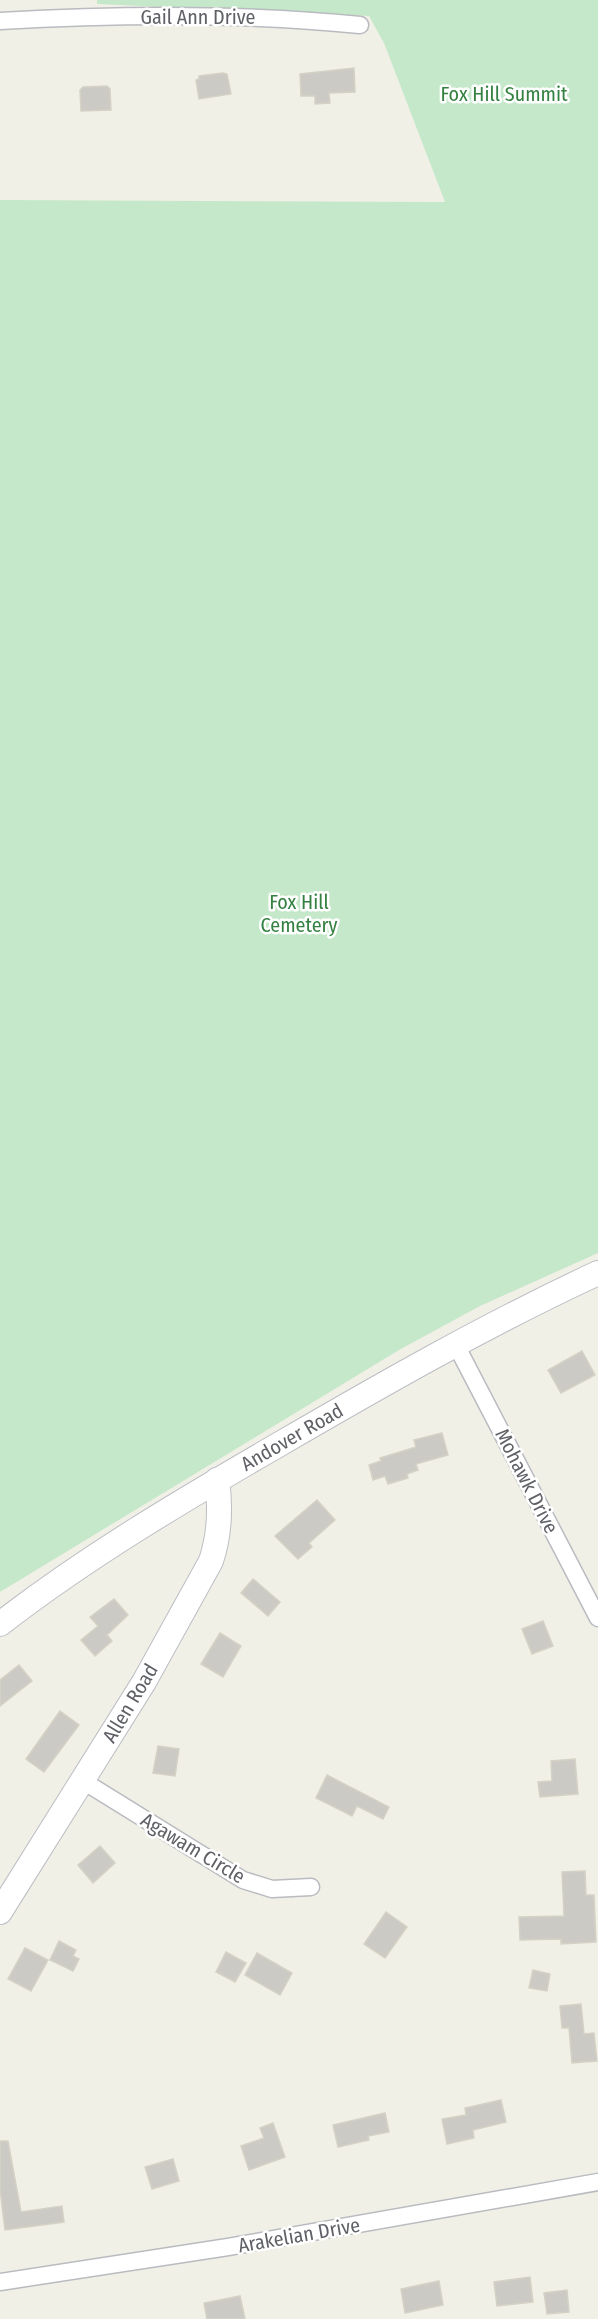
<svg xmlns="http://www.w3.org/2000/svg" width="598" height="2319" font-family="'Fira Sans Condensed',sans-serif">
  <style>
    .green { fill: #c4e8c9 }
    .building { fill: #cccac4; stroke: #d5d2c5; stroke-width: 1.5 }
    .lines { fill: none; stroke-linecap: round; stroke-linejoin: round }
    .street-casing { stroke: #b9bbc0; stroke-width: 19 }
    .secondary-casing { stroke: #bcbec4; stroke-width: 26 }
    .street { stroke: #fff; stroke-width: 16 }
    .secondary { stroke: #fff; stroke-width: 24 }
    .labels { text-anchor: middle; stroke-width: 5; stroke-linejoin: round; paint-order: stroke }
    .street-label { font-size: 20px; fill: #5f6167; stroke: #fff }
    .park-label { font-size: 20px; fill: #348141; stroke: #fff }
  </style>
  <rect width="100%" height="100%" fill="#f1f0e7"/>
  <polygon class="green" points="97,0 598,0 598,1253 480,1306 399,1350 0,1592 0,200 445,202 384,43 369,16 97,4"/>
  <g class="building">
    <polygon points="354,68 355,92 329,93 330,103 315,104 315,96 301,96 300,74"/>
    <polygon points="223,73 227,74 231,94 199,99 196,80 199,79 199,76"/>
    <polygon points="107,86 110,89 111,110 81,111 80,90 83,87"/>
    <polygon points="582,1351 595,1375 561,1393 548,1370"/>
    <polygon points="442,1433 448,1455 416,1464 418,1470 407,1474 408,1478 388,1484 385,1476 373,1480 369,1465 381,1461 380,1458 416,1447 414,1440"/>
    <polygon points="317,1500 335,1520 309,1543 312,1547 298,1559 275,1536"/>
    <polygon points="253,1579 280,1602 268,1616 241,1593"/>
    <polygon points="114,1599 128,1615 107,1635 112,1641 95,1656 81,1640 98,1626 90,1617"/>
    <polygon points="543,1621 553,1646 532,1654 522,1629"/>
    <polygon points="220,1633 241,1646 223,1677 201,1664"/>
    <polygon points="19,1665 32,1681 0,1706 0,1680"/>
    <polygon points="60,1711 79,1725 44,1772 26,1759"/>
    <polygon points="158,1746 179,1749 175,1776 153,1773"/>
    <polygon points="575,1759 578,1794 540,1797 538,1782 552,1781 551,1761"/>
    <polygon points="327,1775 389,1807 383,1819 357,1806 352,1816 316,1798"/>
    <polygon points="100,1846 115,1863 93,1883 78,1865"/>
    <polygon points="585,1871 586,1895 594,1895 596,1942 561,1944 561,1939 520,1940 519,1917 564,1916 562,1872"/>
    <polygon points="386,1912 407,1927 385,1958 364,1944"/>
    <polygon points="59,1941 76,1950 73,1956 79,1959 73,1971 50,1960"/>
    <polygon points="25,1948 48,1960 31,1991 8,1979"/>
    <polygon points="226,1952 246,1963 235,1982 216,1972"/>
    <polygon points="257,1953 292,1973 280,1995 245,1975"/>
    <polygon points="533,1970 550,1974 547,1991 529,1988"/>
    <polygon points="581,2004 584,2034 594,2033 597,2061 572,2063 569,2028 562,2028 560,2006"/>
    <polygon points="501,2100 506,2122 473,2130 474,2138 447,2144 442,2119 466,2115 465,2108"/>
    <polygon points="385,2113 389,2132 368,2136 369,2140 338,2147 333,2125"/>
    <polygon points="273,2123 285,2157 249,2170 241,2146 264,2138 260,2128"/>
    <polygon points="0,2141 8,2141 21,2212 62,2206 64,2222 5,2230 0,2189"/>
    <polygon points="173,2159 179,2181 152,2189 145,2167"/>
    <polygon points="530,2277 533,2302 497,2306 494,2282"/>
    <polygon points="439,2281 443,2305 405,2313 401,2289"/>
    <polygon points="567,2290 569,2312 547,2314 544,2293"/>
    <polygon points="240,2296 245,2319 207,2319 204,2303"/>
  </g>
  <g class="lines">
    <defs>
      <g id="street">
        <path d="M 0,21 C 120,14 240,13 360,25"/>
        <polyline points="455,1343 598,1618"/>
        <polyline points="83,1781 243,1880 272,1889 311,1887"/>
        <polyline points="0,2282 228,2247 598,2182"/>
      </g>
      <g id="secondary">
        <path d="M 0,1624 C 88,1556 183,1500 278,1445 C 383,1384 488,1324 598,1273"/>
        <path d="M 0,1912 L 144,1682 L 211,1561 C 220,1534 221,1509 217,1480"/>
      </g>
    </defs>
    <use href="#street" class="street-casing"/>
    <use href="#secondary" class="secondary-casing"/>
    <use href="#street" class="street"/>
    <use href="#secondary" class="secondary"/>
  </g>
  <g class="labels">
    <g class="street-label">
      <text x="198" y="24">Gail Ann Drive</text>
      <text transform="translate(292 1437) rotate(-30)" y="7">Andover Road</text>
      <text transform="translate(527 1481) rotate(63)" y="7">Mohawk Drive</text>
      <text transform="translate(130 1703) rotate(-59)" y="7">Allen Road</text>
      <text transform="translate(193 1848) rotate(31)" y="7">Agawam Circle</text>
      <text transform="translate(299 2235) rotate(-10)" y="7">Arakelian Drive</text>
    </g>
    <g class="park-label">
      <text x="504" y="101">Fox Hill Summit</text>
      <text x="299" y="909">Fox Hill<tspan x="299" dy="23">Cemetery</tspan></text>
    </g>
  </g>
</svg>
